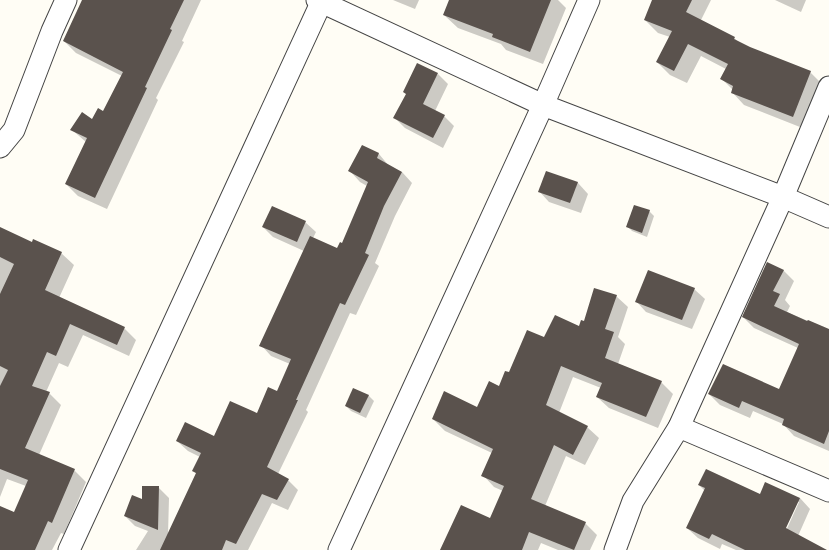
<svg xmlns="http://www.w3.org/2000/svg" width="829" height="550" font-family="Lora,serif">
  <style>
    .shadow { fill: #0003; fill-rule: evenodd }
    .building { fill: #5a524d }
    .lines { fill: none; stroke-linecap: round; stroke-linejoin: round }
    .minor-casing { stroke: #444; stroke-width: 23 }
    .minor { stroke: #fff; stroke-width: 21 }
  </style>
  <rect width="100%" height="100%" fill="#fffdf5"/>
  <g class="shadow">
    <polygon points="84,0 201,0 182,41 184,42 156,98 158,100 107,209 78,196 66,184 86,142 71,129 93,120 104,112 122,76 76,53 64,41"/>
    <polygon points="393,0 419,0 415,9"/>
    <polygon points="450,0 558,0 566,8 543,64 506,50 501,44 458,28 444,15"/>
    <polygon points="653,0 711,0 701,20 734,38 741,44 810,72 823,85 805,129 744,105 732,92 733,90 721,78 726,69 701,56 687,83 670,75 657,62 670,37 658,33 645,20"/>
    <polygon points="775,0 806,0 801,12"/>
    <polygon points="438,74 448,84 435,111 444,116 454,126 443,148 405,128 395,118"/>
    <polygon points="363,146 379,154 389,166 402,172 412,183 395,216 375,263 379,266 356,315 350,313 306,410 308,412 278,474 288,480 298,490 288,510 272,503 248,550 136,550 148,531 135,526 125,516 158,487 169,498 168,535 197,474 194,471 200,457 188,451 177,441 215,437 258,415 277,393 290,364 271,356 261,345 304,251 273,237 263,227 305,222 316,232 313,238 337,250 343,244 367,186 360,182 350,171"/>
    <polygon points="546,172 578,183 588,194 581,213 549,202 539,191"/>
    <polygon points="649,211 654,216 647,237 632,231 627,226"/>
    <polygon points="0,228 32,243 33,240 61,253 74,265 59,298 124,328 136,340 129,356 83,335 68,367 59,363 46,392 49,393 61,405 39,455 74,470 86,482 64,534 61,533 52,550 0,550 0,507 15,514 26,486 7,479 0,497"/>
    <polygon points="783,270 794,281 785,300 790,306 787,312 829,330 829,451 794,436 783,424 753,411 750,418 720,405 709,394 779,391 798,348 754,328 743,317"/>
    <polygon points="694,289 705,299 692,329 646,312 636,301"/>
    <polygon points="616,296 628,307 618,337 625,344 618,364 661,382 673,394 658,428 609,408 597,397 601,388 573,377 559,413 587,427 599,438 585,465 566,456 545,506 585,523 597,535 590,550 558,550 541,543 538,550 441,550 491,520 503,491 494,487 483,475 492,453 445,431 433,419 478,409 544,338 580,328 584,322"/>
    <polygon points="354,389 369,396 374,401 366,418 351,411 346,406"/>
    <path d="M 699,485 L 760,495 L 800,498 L 810,509 L 798,536 L 825,550 L 736,550 L 722,544 L 720,549 L 698,538 L 687,528 L 705,491 ZM 797,502 L 799,502 L 785,533 L 783,533 Z"/>
  </g>
  <g class="building">
    <polygon points="82,0 184,0 170,29 172,30 145,87 147,88 95,198 65,184 87,138 70,130 82,112 92,119 98,108 103,111 123,72 63,41"/>
    <polygon points="449,0 551,0 530,52 492,37 493,34 443,15"/>
    <polygon points="652,0 692,0 686,12 735,37 734,39 750,47 811,71 793,117 731,93 733,86 720,79 728,64 688,44 674,71 656,62 672,31 644,20"/>
    <polygon points="417,63 438,73 423,104 445,115 433,138 393,118 406,94 403,92"/>
    <polygon points="362,145 379,153 377,158 402,172 384,206 365,253 369,255 345,305 340,303 296,400 298,400 267,467 289,479 277,500 262,494 236,544 226,540 222,550 160,550 196,473 192,471 201,453 176,441 185,422 214,436 230,401 257,413 268,387 277,391 291,359 259,346 310,236 337,248 340,242 342,243 368,182 348,171"/>
    <polygon points="546,171 578,182 570,203 538,192"/>
    <polygon points="634,205 650,210 642,233 626,227"/>
    <polygon points="272,206 306,221 297,242 262,227"/>
    <polygon points="0,227 32,242 33,239 62,252 45,290 125,327 117,345 70,324 56,356 47,352 32,386 50,392 25,448 75,469 52,523 48,521 35,550 0,550 0,506 14,512 28,480 0,469 0,386 8,370 0,366 0,294 14,264 0,257"/>
    <polygon points="767,262 784,270 773,291 780,294 774,306 807,321 808,320 829,329 829,431 824,444 782,425 784,419 742,401 739,408 708,394 723,364 779,389 799,344 742,317"/>
    <polygon points="648,270 695,288 682,320 635,302"/>
    <polygon points="594,288 617,295 605,329 614,332 605,358 662,381 646,417 596,397 602,383 561,366 546,405 588,426 573,455 554,445 531,499 586,522 574,550 529,532 522,550 440,550 461,505 490,518 504,486 481,476 493,449 432,419 444,391 477,407 489,381 499,386 505,371 509,372 527,330 544,337 555,315 579,326 581,320 584,321"/>
    <polygon points="353,388 369,395 360,413 345,406"/>
    <polygon points="706,469 760,494 765,482 800,498 786,528 827,550 745,550 712,534 709,539 686,528 705,488 698,485"/>
    <polygon points="142,486 159,486 158,530 124,516 132,495 142,499"/>
  </g>
  <g class="lines">
    <defs>
      <g id="minor">
        <polyline points="317,0 543,105 783,197 829,217"/>
        <polyline points="0,147 14,130 52,31 66,0"/>
        <polyline points="679,427 829,491"/>
        <polyline points="69,550 321,3"/>
        <polyline points="339,550 543,105 589,0"/>
        <polyline points="615,550 633,501 679,427 783,197 829,87"/>
      </g>
    </defs>
    <use href="#minor" class="minor-casing"/>
    <use href="#minor" class="minor"/>
  </g>
</svg>
